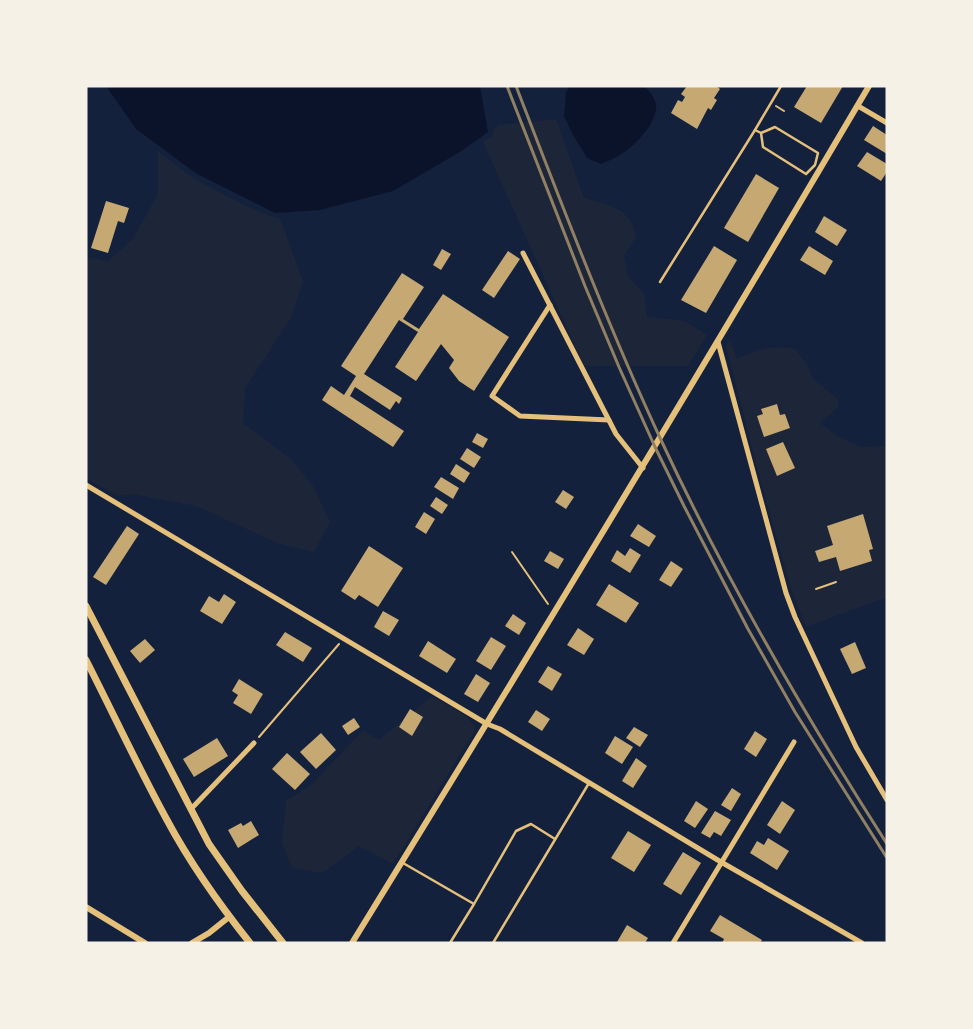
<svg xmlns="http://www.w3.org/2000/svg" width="973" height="1029" font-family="Ubuntu,sans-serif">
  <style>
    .green { fill: #1d2539 }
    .water { fill: #0b132b }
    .building { fill: #c6a872 }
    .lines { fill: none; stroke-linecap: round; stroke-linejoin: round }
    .path { stroke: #e5c07b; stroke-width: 2 }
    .service { stroke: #e5c07b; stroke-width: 2.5 }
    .minor { stroke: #e5c07b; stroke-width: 5 }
    .tertiary { stroke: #e5c07b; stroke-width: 6 }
    .secondary { stroke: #e5c07b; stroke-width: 7 }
    .rail { stroke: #918062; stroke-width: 3 }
  </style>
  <rect width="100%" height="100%" fill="#14213d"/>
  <g class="green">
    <path d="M 556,119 L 584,198 C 609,205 632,208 636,237 L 624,256 L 628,276 L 644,294 L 647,317 L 685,321 L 707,335 L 688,366 L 584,366 L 483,142 L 493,135 L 493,130 L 499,125 Z"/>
    <path d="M 158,151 C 169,160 181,169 192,177 C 204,185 269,219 280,218 L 303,281 L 291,318 L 245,388 L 243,423 L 291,459 L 313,486 L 330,522 L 314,552 L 280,544 L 196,506 L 133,494 L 118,496 L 86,478 L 86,257 L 108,261 L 132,240 L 158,194 Z"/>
    <path d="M 730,340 L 737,359 C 757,349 774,345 795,349 L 807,364 L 813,379 L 838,399 L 839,406 L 820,423 L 836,435 L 860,447 L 887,446 L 887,597 L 806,627 L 792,592 L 760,479 L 726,346 Z"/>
    <path d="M 431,697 C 444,704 473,715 475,730 L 393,864 L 359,846 L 322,873 L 292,868 L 282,843 L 286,801 L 312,784 L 363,730 L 379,740 Z"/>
  </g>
  <g class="water">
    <polygon points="106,86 480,86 488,132 463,150 393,191 320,210 275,213 197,174 136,129"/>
    <path d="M 570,86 L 644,86 C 650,92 658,101 656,110 C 653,127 636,144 623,153 C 616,158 608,161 601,164 L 587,158 L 573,135 L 564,116 L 566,92 Z"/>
  </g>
  <g class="building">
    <polygon points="687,86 716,86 720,89 714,98 717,100 711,110 708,108 697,129 671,113 678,100 682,102 685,97 681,94"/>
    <polygon points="807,86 843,86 821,123 794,107"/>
    <polygon points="873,126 887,135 887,154 864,140"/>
    <polygon points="867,152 887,164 887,172 881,181 857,166"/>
    <polygon points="756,174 779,188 748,242 724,228"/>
    <polygon points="106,201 129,208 124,223 118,221 108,253 91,248"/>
    <polygon points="824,216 847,230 837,246 815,232"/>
    <polygon points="714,246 737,260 706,313 681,300"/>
    <polygon points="809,246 833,261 825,275 800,260"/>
    <polygon points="442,249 451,254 441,270 433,265"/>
    <polygon points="508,251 520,259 494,298 482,290"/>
    <polygon points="402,273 424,287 403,319 419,329 443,294 509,337 474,391 459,381 449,368 454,360 441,344 416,381 395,367 418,332 399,320 364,374 402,398 399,404 396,401 390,410 355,387 350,396 404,431 393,447 322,400 331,386 344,395 356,376 341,366"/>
    <polygon points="777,404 780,415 785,414 790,428 764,437 757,416 763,414 761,409"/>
    <polygon points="477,433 488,439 483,448 472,442"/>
    <polygon points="783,442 795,468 777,476 766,449"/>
    <polygon points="467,448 481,457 474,468 460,459"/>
    <polygon points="456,464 470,473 464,483 450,474"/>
    <polygon points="441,477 459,488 453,499 434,487"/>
    <polygon points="563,490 574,497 566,509 555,502"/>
    <polygon points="436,497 448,505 442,514 430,506"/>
    <polygon points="424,512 435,519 426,534 415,527"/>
    <polygon points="863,514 873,549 869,550 872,561 840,571 836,557 819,562 815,551 833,545 827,526"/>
    <polygon points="638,524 656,536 649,547 630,536"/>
    <polygon points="127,526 139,534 106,585 93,577"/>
    <polygon points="369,546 403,568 378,607 359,595 355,600 341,591"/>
    <polygon points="630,548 641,555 630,573 611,561 617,550 625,556"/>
    <polygon points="550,551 564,559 558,569 544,561"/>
    <polygon points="671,561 683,569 671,587 659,580"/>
    <polygon points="609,584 639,603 626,623 596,605"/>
    <polygon points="224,594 236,602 222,624 200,611 209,596 219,602"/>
    <polygon points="383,611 399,620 389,636 374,627"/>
    <polygon points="513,614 526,623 519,635 505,626"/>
    <polygon points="578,628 594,639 584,655 567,645"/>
    <polygon points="285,632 312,648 303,662 276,645"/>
    <polygon points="491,637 506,646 491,670 476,661"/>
    <polygon points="145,639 155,650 140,663 130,651"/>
    <polygon points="428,641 456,659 447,673 419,656"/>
    <polygon points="855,642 866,668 852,674 840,649"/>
    <polygon points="548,666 562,674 552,691 538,682"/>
    <polygon points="476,674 490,683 478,702 464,694"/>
    <polygon points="239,679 263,694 251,714 233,703 238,695 232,691"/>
    <polygon points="410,709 423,717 412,736 399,727"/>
    <polygon points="536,710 550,719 542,731 528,722"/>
    <polygon points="354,718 360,727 348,735 342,726"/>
    <polygon points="634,727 648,735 640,747 626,738"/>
    <polygon points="755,731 767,739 756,757 744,749"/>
    <polygon points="321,733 336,750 316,769 300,752"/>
    <polygon points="615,736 633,747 622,764 605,753"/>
    <polygon points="217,738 228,756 194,777 183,759"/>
    <polygon points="287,753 310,774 295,790 272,769"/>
    <polygon points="636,758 647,766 633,788 622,781"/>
    <polygon points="732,788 741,794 731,811 721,805"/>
    <polygon points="696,801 708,809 695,828 684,821"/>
    <polygon points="782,801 795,810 780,834 767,825"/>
    <polygon points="715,811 731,820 721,836 714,832 710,838 701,833"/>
    <polygon points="251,821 259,835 238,848 228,830 241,823 243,826"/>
    <polygon points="628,831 651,845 634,872 611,858"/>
    <polygon points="768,838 789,851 777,870 750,853 757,841 764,845"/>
    <polygon points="683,852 701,863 681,895 663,884"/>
    <polygon points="720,915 762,940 760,943 722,943 724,939 710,931"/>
    <polygon points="627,925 648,938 645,943 617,942"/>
  </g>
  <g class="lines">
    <g class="path">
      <polyline points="776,106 784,111"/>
      <polyline points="512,552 548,604"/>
      <polyline points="816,589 836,582"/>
      <polyline points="259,737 339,644"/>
    </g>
    <g class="service">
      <polyline points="755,130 781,86"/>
      <polyline points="660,282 755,130 761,133 775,127 818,153 815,165 806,174 763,147 761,133"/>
      <polyline points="403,863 474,904 450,943"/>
      <polyline points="474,904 516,831 531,824 555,839"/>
      <polyline points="493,943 589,783"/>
    </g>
    <g class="minor">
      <polyline points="858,106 887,123"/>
      <polyline points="523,253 616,434 643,468"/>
      <polyline points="550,305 492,396 520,416 609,420"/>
      <polyline points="718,342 786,593 795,617 856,747 887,800"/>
      <polyline points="86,485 487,724 500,729 721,862 862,943"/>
      <polyline points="191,809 254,743"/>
      <polyline points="673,943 794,742"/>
    </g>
    <g class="tertiary">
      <polyline points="86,907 145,943"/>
      <polyline points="192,943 209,933 229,917"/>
      <path d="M 352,943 C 527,659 700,373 869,86"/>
    </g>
    <g class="secondary">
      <polyline points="86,606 209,844 242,891 283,943"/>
      <path d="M 86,660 C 113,713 138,767 167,820 C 190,863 219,904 250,943"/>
    </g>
    <g class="rail">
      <polyline points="507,86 585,286 619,367 655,447 684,506 748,629 795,712 887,858"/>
      <path d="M 516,86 C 562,205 607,324 661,440 C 726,580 804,714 887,844"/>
    </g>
  </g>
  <rect width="973" height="1029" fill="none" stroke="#f6f1e7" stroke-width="175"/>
</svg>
